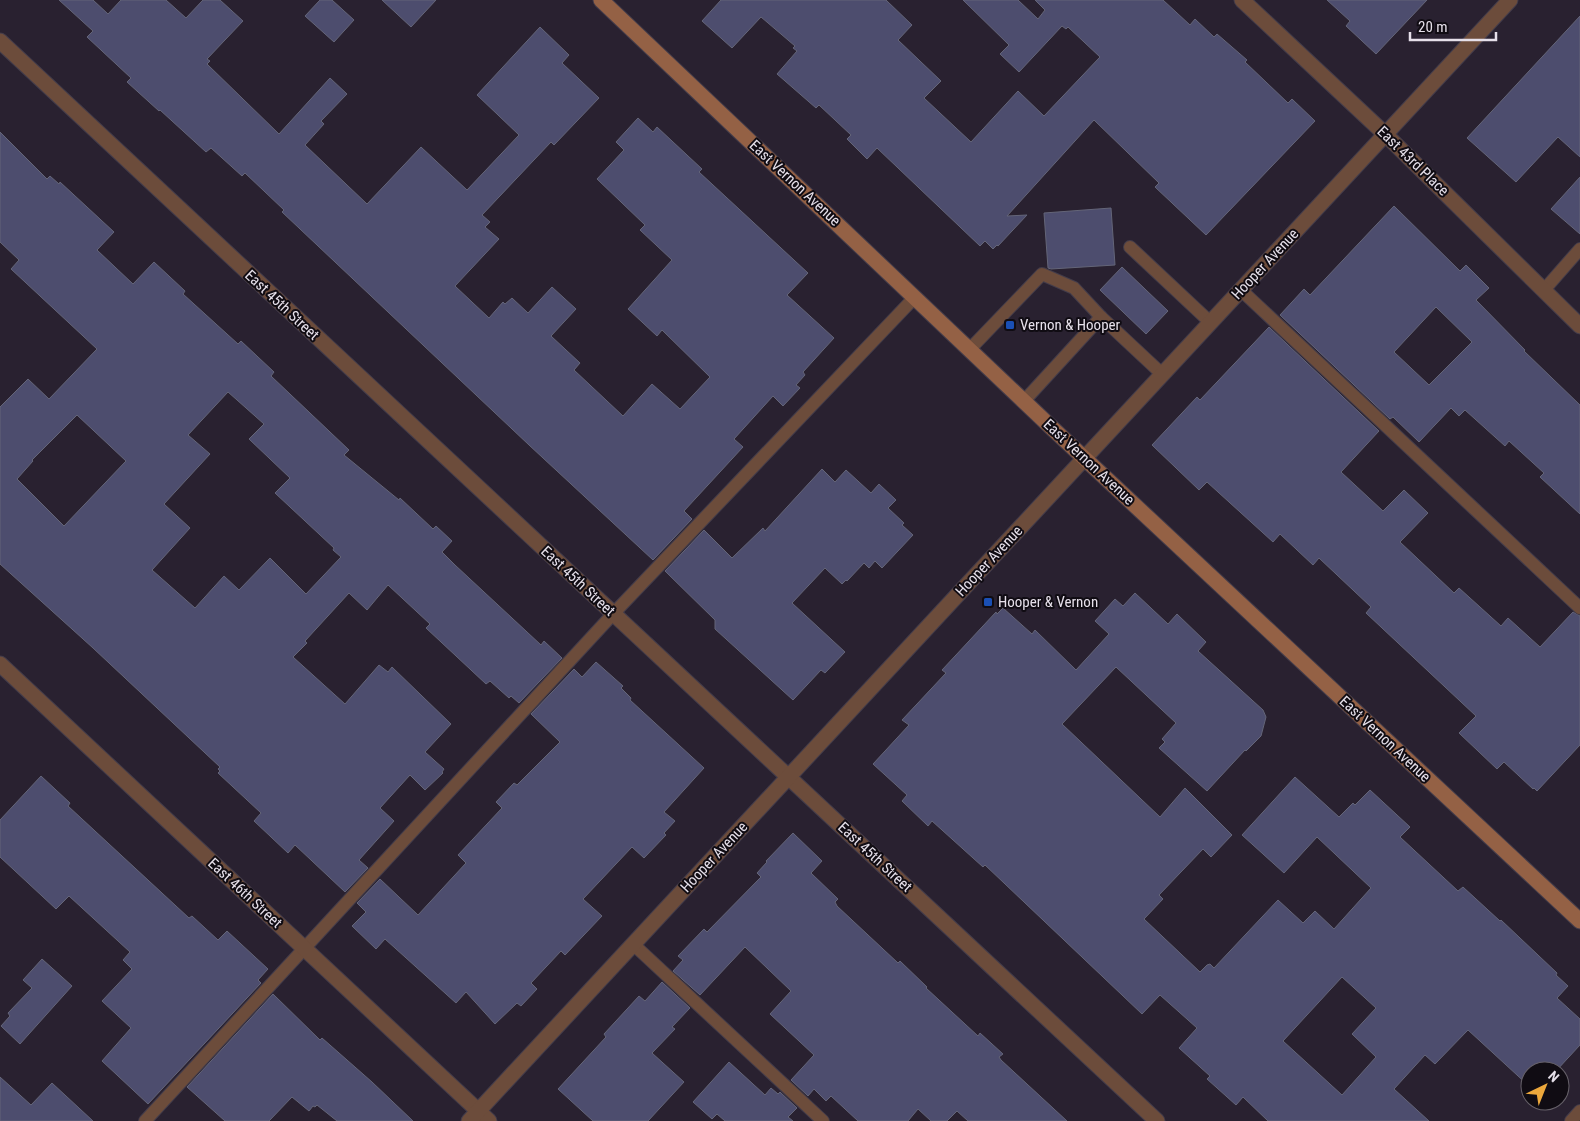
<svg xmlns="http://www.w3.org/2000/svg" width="1580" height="1121" font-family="'Roboto Condensed',sans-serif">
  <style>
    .building { fill: #4d4d6e; stroke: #646578; fill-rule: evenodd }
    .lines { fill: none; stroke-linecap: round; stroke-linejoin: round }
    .service-casing { stroke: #433c4a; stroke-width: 14 }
    .minor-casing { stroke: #433c4a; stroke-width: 17 }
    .tertiary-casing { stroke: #433c4a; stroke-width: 17 }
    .secondary-casing { stroke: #433c4a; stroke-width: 17 }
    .service { stroke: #6c4c3b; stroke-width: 12 }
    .minor { stroke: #6c4c3b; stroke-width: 15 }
    .tertiary { stroke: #6c4c3b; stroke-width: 15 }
    .secondary { stroke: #946145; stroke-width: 15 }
    .transit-dot { fill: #1a4fb4; stroke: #100c13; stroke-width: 2 }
    .labels { text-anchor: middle; stroke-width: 4; stroke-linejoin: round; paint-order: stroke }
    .street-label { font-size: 15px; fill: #e6e0ea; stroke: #100c13 }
    .poi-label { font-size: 15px; fill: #e6e0ea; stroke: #100c13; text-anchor: start }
  </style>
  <rect width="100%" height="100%" fill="#292130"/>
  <g class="building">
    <polygon points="59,0 93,0 108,14 121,0 166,0 186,18 203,0 220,0 243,21 207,59 210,61 207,64 279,134 330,78 347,94 321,121 324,124 305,145 367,204 421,147 467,190 519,135 477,95 540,27 569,55 562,63 599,98 554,145 551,142 482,215 490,222 485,227 499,239 455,286 489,318 503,302 505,304 512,298 528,313 552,287 576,309 551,336 580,363 574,370 623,416 652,384 680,409 710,377 662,330 657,336 628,309 672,260 640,230 645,225 597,179 624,150 616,142 638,118 653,132 657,127 702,169 699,172 808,273 787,295 834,338 803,372 805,375 796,385 800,388 783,406 773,396 734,439 743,447 684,511 692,519 653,560 529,445 282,212 284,210 245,173 242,176 211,148 206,152 160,110 159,111 127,82 131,78 87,37 93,31"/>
    <polygon points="320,0 332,0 354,20 334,42 305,16"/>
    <polygon points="382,0 436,0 411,27"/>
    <polygon points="721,0 886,0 912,25 898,40 941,81 924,98 971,142 1018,91 1044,116 1100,57 1068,27 1066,29 1062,26 1019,72 1000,54 1009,45 963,0 1018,0 1038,19 1045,10 1035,0 1163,0 1190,25 1195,19 1214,37 1217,34 1247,60 1245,62 1288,103 1292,99 1315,121 1206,235 1155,187 1159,183 1094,120 1007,216 1027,215 998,246 997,245 993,249 985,241 980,246 877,148 867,159 847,139 851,135 819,105 816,108 777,74 797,51 793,48 795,46 761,17 732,48 702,21"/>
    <polygon points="1327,0 1427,0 1376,54 1346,26 1350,21"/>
    <polygon points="1580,16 1580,157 1558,137 1516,182 1467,138"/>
    <path d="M 0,132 L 47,179 L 50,176 L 59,184 L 60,182 L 114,232 L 97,250 L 133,284 L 154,262 L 185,291 L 183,294 L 238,344 L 241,341 L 274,372 L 271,376 L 349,450 L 344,455 L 399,500 L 400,498 L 433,529 L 436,526 L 452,541 L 442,552 L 455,565 L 541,645 L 544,641 L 562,658 L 519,703 L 511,696 L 509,698 L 490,681 L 486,684 L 426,628 L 430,624 L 388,585 L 367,610 L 349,593 L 305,641 L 307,643 L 293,657 L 345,704 L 379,665 L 388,672 L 392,667 L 451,724 L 425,752 L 444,769 L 442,772 L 443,773 L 425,790 L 410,775 L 380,808 L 394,821 L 359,860 L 368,868 L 345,892 L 295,845 L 288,853 L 254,821 L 261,813 L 218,773 L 220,771 L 218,769 L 220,767 L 93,648 L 0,564 L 0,407 L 28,379 L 49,399 L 97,349 L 11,269 L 19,260 L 0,242 ZM 228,392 L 264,424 L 249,439 L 290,478 L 275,493 L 334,548 L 333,550 L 341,557 L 306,594 L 270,558 L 239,590 L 224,576 L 195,608 L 152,570 L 190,528 L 164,504 L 210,454 L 188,435 ZM 77,415 L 126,461 L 64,526 L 17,479 L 33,461 L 32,460 Z"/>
    <polygon points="1580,177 1580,234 1551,209"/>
    <path d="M 1394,206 L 1460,271 L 1466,265 L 1489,288 L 1476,300 L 1525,350 L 1524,351 L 1580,405 L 1580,514 L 1540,477 L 1544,473 L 1509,441 L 1505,446 L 1465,410 L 1459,416 L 1451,408 L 1419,442 L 1393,417 L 1390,419 L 1280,315 L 1304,289 L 1310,295 ZM 1436,307 L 1472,342 L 1429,385 L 1394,352 Z"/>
    <polygon points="1111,208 1115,265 1051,269 1048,268 1044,213"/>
    <polygon points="1122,267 1168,311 1146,334 1100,290"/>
    <polygon points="1269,327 1379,431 1341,472 1383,511 1404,490 1428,513 1400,542 1454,593 1459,588 1501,626 1508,618 1540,647 1573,612 1580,616 1580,745 1537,791 1534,788 1533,789 1504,762 1497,769 1459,733 1476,716 1366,613 1371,607 1319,558 1313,565 1280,534 1273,542 1207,482 1199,490 1152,445 1197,397 1200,400"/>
    <polygon points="822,469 835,482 846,470 871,493 879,484 896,500 888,508 904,523 902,525 913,535 882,568 875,561 869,568 864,563 847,581 846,580 842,584 825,568 792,603 845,652 825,673 821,670 793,700 715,629 715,620 665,571 704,530 732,558 763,528 765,531"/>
    <path d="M 1135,593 L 1168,624 L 1177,614 L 1206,642 L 1198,651 L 1263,710 L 1266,717 L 1261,736 L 1246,751 L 1245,750 L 1207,791 L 1159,748 L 1165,742 L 1162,739 L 1176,723 L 1116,667 L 1062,724 L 1160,817 L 1185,788 L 1232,835 L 1211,857 L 1203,849 L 1159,895 L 1163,899 L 1144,919 L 1200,972 L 1207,965 L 1210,964 L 1214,968 L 1278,900 L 1303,923 L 1315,911 L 1334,929 L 1371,888 L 1317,837 L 1284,873 L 1242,835 L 1295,777 L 1339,817 L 1353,803 L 1355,805 L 1370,790 L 1410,827 L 1400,837 L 1458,891 L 1463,887 L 1500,921 L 1501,920 L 1557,973 L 1556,975 L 1568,986 L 1557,998 L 1580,1019 L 1580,1045 L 1556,1071 L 1530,1071 L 1530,1087 L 1468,1030 L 1435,1064 L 1425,1055 L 1394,1089 L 1429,1121 L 1268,1121 L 1243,1097 L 1236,1105 L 1207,1079 L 1210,1076 L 1179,1048 L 1197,1028 L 1160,995 L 1142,1014 L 985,865 L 983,867 L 932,821 L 928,826 L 902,801 L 907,795 L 873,764 L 909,725 L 902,720 L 946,673 L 942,670 L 996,612 L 997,614 L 1003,608 L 1032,634 L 1035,630 L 1076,670 L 1109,634 L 1095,621 L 1115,599 L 1123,606 ZM 1342,977 L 1376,1008 L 1352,1034 L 1376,1057 L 1342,1095 L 1283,1041 Z"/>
    <polygon points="596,662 623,686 621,688 631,698 630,700 704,768 664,812 675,821 664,833 666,835 644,858 632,847 583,899 602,916 565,955 561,951 531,983 537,989 521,1006 517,1003 495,1024 466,992 456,1003 385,939 376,949 352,926 366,912 357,903 380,879 418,915 466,863 458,855 502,808 496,802 514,783 517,785 560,742 531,714 574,669 582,677"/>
    <polygon points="41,776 70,803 68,806 189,918 192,916 218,940 227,931 268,969 258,980 261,983 148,1104 102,1061 131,1028 102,1001 132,969 123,960 130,952 69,896 56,909 0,857 0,820"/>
    <polygon points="793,833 822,861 811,873 838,899 835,902 837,906 898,963 900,961 927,987 926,988 978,1036 980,1033 1003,1054 999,1057 1001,1060 1067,1121 968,1121 957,1111 947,1121 931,1121 918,1109 908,1121 858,1121 831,1096 826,1101 814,1089 808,1096 791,1080 814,1055 770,1014 791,991 745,947 700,995 673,971 683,960 678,956 704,929 707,932 761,877 757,873 767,862 766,861"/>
    <polygon points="42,959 72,986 20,1044 1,1026 10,1016 8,1013 32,988 23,980"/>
    <polygon points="662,982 690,1008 672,1027 675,1029 652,1053 684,1082 648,1121 593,1121 558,1089 606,1037 604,1034 639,996 645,1001"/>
    <polygon points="273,994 320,1040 322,1038 372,1082 413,1121 337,1121 317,1105 315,1107 313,1106 309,1111 292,1097 269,1121 225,1121 187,1087"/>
    <polygon points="729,1062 765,1095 771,1088 778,1094 780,1092 797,1108 788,1117 793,1121 725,1121 717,1114 712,1119 693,1102"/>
    <polygon points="0,1077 31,1105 52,1083 93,1121 0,1121"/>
  </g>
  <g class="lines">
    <defs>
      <g id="service">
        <polyline points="1130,247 1210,322"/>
        <polyline points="1241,290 1580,608"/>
        <polyline points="1544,290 1580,249"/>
        <polyline points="970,349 1042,274 1074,288 1101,317"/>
        <polyline points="1024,401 1101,317 1162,374"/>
        <polyline points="633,944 823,1121"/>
        <polyline points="145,1121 613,614 915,297"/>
        <polyline points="1571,1121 1580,1111"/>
      </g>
      <g id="minor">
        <polyline points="1242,0 1385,134 1580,326"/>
        <polyline points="0,41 1157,1121"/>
        <polyline points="0,664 489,1121"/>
      </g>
      <polyline id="tertiary" points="469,1121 1510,0"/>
      <polyline id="secondary" points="601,0 1052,428 1580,921"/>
    </defs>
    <use href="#service" class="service-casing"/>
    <use href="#minor" class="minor-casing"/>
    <use href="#tertiary" class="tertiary-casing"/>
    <use href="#secondary" class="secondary-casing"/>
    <use href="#service" class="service"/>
    <use href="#minor" class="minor"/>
    <use href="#tertiary" class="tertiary"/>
    <use href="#secondary" class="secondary"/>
  </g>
  <g class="transit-dot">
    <rect x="1005" y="320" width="10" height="10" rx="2.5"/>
    <rect x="983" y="597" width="10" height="10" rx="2.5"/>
  </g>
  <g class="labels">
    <g class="street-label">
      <text transform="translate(1413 161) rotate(44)" y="5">East 43rd Place</text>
      <text transform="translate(795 183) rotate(43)" y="5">East Vernon Avenue</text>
      <text transform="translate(1265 264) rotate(-47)" y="5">Hooper Avenue</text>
      <text transform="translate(282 305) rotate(43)" y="5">East 45th Street</text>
      <text transform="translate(1089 462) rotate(43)" y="5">East Vernon Avenue</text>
      <text transform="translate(989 561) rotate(-47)" y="5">Hooper Avenue</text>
      <text transform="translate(578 581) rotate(43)" y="5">East 45th Street</text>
      <text transform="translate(1385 739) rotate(43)" y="5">East Vernon Avenue</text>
      <text transform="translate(714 857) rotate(-47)" y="5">Hooper Avenue</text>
      <text transform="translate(875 857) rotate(43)" y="5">East 45th Street</text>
      <text transform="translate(245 893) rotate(43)" y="5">East 46th Street</text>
    </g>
    <g class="poi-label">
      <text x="1020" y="330">Vernon &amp; Hooper</text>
      <text x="998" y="607">Hooper &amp; Vernon</text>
    </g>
  </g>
  <g transform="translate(1545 1086) rotate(43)"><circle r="24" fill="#100c13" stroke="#666169"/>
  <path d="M0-4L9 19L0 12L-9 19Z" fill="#eda83c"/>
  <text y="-8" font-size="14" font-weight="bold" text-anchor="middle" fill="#e6e0ea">N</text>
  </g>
  <path d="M1410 32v8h86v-8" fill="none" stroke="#e6e0ea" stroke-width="2.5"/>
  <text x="1418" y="32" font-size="15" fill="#e6e0ea" stroke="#100c13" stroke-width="4" paint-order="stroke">20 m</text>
</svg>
